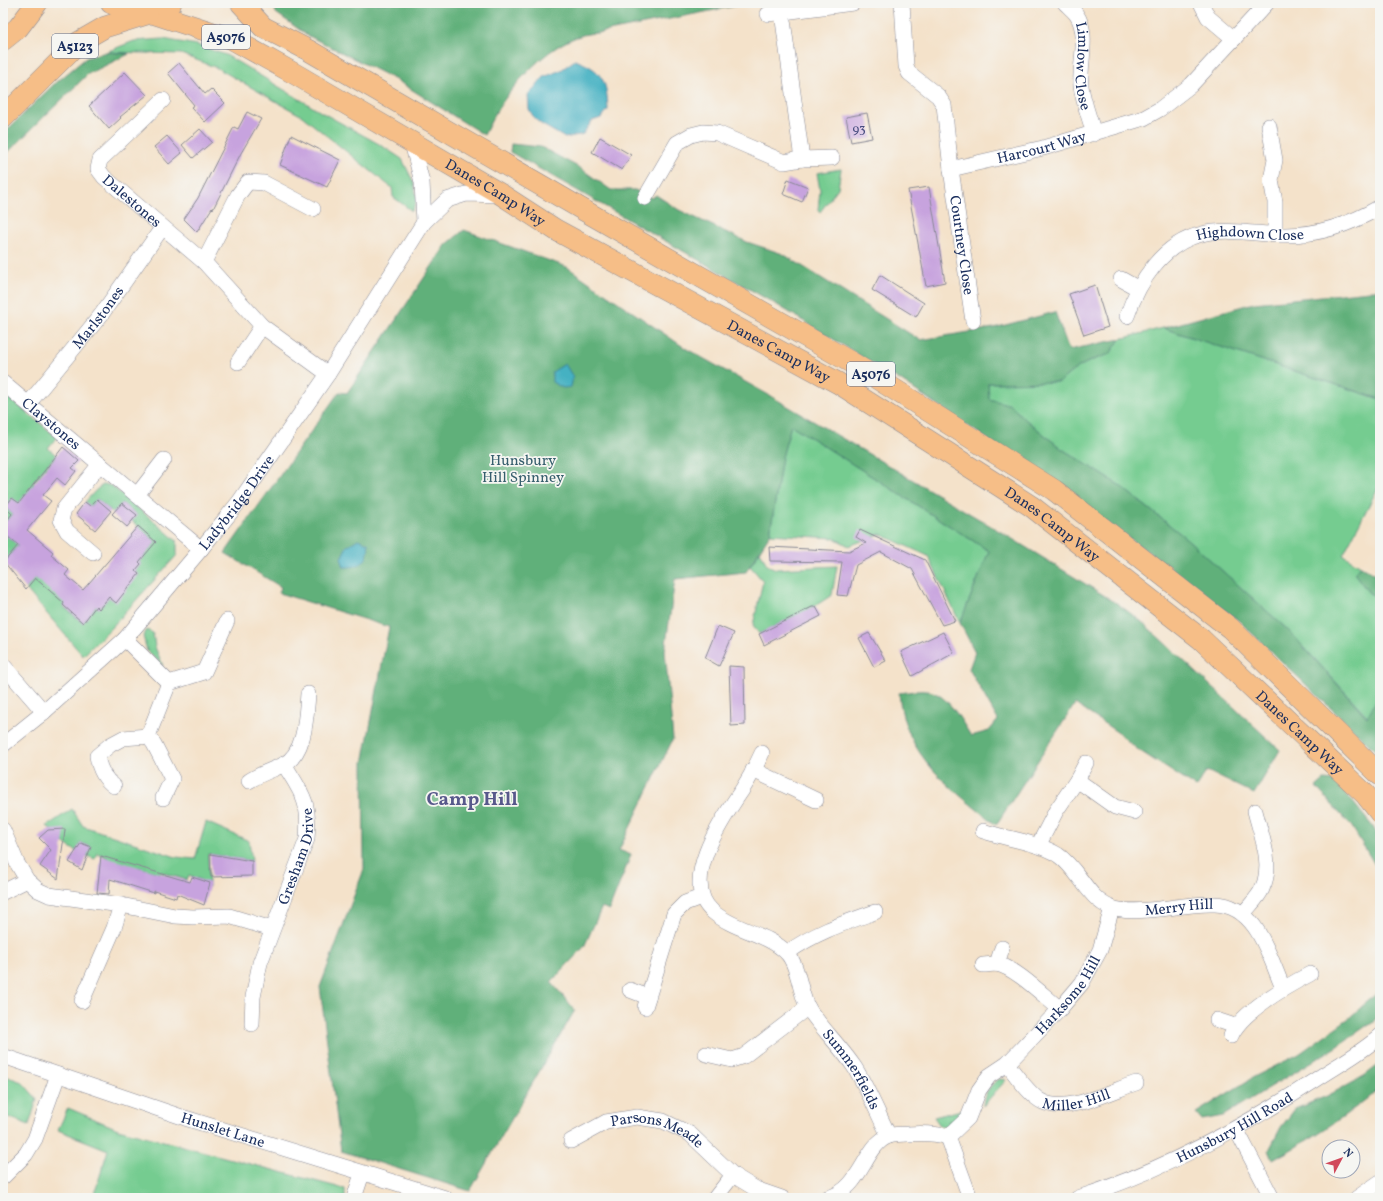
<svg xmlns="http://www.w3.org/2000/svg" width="1383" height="1201" font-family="Vollkorn,serif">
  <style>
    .green { fill: #75cc90; stroke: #487e77 }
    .forest { fill: #60b07a; stroke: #3e706c }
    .water { fill: #45b1c2; stroke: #307090 }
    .building { fill: #c7a3de }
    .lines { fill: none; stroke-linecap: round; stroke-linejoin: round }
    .minor-casing { stroke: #888894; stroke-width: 16 }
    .highway-casing { stroke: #888894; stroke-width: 22 }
    .minor { stroke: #fff; stroke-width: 15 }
    .highway { stroke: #f6be87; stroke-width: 21 }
    .labels { text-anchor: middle; stroke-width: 3.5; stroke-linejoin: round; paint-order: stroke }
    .number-label { font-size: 13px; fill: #464c7e }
    .shield { fill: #f6f6f2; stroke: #5d6b8a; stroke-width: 1 }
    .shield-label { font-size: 14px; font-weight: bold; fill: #1b2f5e }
    .street-label { font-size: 15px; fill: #1b2f5e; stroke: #f6f6f2 }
    .park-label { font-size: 15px; fill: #365e6d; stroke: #f6f6f2 }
    .district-label { font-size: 19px; font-weight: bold; fill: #57588b; stroke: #f6f6f2 }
  </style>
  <rect width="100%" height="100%" fill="#f6f6f2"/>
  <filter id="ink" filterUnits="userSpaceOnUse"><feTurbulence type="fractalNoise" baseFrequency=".025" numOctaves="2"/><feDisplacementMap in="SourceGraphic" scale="8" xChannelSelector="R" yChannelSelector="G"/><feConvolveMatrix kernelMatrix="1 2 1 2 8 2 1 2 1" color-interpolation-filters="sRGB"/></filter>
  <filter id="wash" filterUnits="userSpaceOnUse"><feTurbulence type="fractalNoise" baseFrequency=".012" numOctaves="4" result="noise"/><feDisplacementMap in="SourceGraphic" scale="16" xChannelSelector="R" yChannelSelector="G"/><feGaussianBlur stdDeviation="0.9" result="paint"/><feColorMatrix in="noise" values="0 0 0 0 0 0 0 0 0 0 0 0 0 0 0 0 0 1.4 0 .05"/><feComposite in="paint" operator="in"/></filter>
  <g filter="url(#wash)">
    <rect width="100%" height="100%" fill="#f4e2ca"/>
    <g class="green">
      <polygon points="163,39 197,45 226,55 321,112 379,144 402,159 414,183 417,200 412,211 393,197 392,188 302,116 217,68 181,54 106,52 134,41"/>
      <polygon points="841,169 838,188 820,212 818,210 820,190 817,173"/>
      <path d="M 1163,328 L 1380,399 L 1380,484 L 1343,555 L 1361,566 L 1354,573 L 1369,593 L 1380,598 L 1380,693 L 1368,717 L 1289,631 L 1187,539 L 1119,485 L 1062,449 L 1021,416 L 1011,405 L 989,400 L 988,383 L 1060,382 C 1076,366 1089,361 1110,354 L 1120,339 Z"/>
      <polygon points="3,393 57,437 48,448 56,455 33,483 35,485 23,507 12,498 5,507 12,514 3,525"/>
      <polygon points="791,425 989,551 960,623 928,556 880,534 849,546 834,538 770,534 782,457"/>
      <polygon points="104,484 112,486 177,541 177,555 111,628 83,656 26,589 35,578 69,598 63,606 83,623 96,606 99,609 109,597 116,602 125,591 121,587 132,574 136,578 139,574 135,571 141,564 139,562 156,542 132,521 137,515 122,503 113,513 97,499 90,506 85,502 96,490"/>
      <polygon points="3,533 18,545 4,562 3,561"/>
      <polygon points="760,551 767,565 776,569 837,566 832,595 815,606 759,634 753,625 763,581 750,566"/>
      <polygon points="147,630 153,633 155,647 163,666 147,651 143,636"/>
      <polygon points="72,809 83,826 176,857 195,859 206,822 249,841 252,861 208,854 209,887 199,886 201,880 189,875 187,880 160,872 157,881 155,872 138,867 136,875 106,862 107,857 97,853 95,859 87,856 91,847 81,843 76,851 66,845 47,826"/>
      <polygon points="3,1075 22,1082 37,1099 29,1125 3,1115"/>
      <path d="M 1000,1079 L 1006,1080 L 983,1106 C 983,1096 990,1083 1000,1079 Z"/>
      <polygon points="68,1108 118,1129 345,1189 345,1198 93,1198 108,1150 58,1130"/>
      <path d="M 965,1109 C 960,1118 952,1126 941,1127 L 934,1117 Z"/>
    </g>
    <g class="forest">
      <path d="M 273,3 L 751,3 L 598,33 C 560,33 522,74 502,103 C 495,112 490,124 484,135 L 398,81 L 307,35 L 276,13 Z"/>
      <polygon points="106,52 129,54 88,74 3,157 3,134 52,86 86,58"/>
      <path d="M 511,144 L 541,147 L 580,168 L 611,190 L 635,190 L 652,198 L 656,195 L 679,210 L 747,242 L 783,254 L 920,340 L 994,328 L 1055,312 L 1069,350 L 1120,339 L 1110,354 C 1089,361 1076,366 1060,382 L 988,383 L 989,399 L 1011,405 L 1021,416 L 1062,449 L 1119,485 L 1187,539 L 1289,631 L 1367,717 L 1380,693 L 1380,755 L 1239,621 L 1161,561 L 980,434 L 903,382 L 779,306 L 510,152 Z"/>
      <path d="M 464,230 L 567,267 L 685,348 L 774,398 L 1006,535 L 1118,604 L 1142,622 L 1280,750 L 1254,794 L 1207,771 L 1196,787 L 1137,749 L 1117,732 L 1075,704 L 996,825 C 951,788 904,757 899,693 C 910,692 927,688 937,694 C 952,702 962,722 971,736 L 989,731 L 998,720 L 969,669 L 975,652 L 960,623 L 989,551 L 791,425 L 782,457 L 770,534 L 746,572 L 675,579 L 665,651 L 673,739 L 619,850 L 631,855 L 609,910 L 602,907 L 584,947 L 551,982 L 575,1010 L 470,1191 L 341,1151 L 320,987 L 364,869 L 363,763 L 389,627 L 279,593 L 281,587 L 225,553 L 339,392 L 347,393 L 446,245 Z"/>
      <polygon points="1379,290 1380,399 1163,328 1254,303"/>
      <polygon points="1361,566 1380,577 1380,598 1369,593 1354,573"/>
      <polygon points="1324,780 1336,781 1373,827 1380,840 1380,873 1352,827 1316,787"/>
      <polygon points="1380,981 1380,1014 1375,1020 1336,1047 1223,1116 1202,1120 1196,1113 1252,1078 1299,1054 1349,1018 1376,994"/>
      <path d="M 1380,1064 L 1380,1088 C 1347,1116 1311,1139 1273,1160 L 1269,1150 L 1281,1127 L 1295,1109 L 1327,1096 L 1364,1076 Z"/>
    </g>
    <g class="water">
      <path d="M 575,60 C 603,70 607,81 608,110 L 601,118 L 592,121 L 583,134 L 565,138 L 541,124 L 534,118 L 529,109 L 528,95 L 544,77 L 561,70 Z"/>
      <polygon points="565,364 573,377 571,387 563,388 552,382 552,372"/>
      <path d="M 358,539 L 368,543 C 371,560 360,568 344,567 L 341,558 L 347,546 Z"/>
    </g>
    <g id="blocks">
      <g class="building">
        <polygon points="179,63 205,94 211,89 225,103 205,122 191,107 194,105 168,73"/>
        <polygon points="125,72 147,95 120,117 121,118 109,129 89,106"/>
        <polygon points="247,112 261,119 241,153 213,209 212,208 197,232 184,219 198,198 234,127 238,129"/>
        <polygon points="867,113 872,138 851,142 846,117"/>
        <polygon points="200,129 212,142 193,158 182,145"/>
        <polygon points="291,135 340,160 327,187 280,165"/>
        <polygon points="167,136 182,153 169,164 154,147"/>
        <polygon points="600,137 631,155 622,170 592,152"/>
        <polygon points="788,179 808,187 802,202 783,194"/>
        <polygon points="929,187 945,282 926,286 908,190"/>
        <polygon points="880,275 924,303 916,317 872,290"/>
        <polygon points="1095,285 1108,327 1084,335 1069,294"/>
        <polygon points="63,447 79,461 72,468 76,471 65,485 57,478 43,495 51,501 27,530 53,552 51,555 69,570 65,575 83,590 138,526 156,542 139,562 141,564 135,571 139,574 116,603 109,597 99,609 96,606 83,623 63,605 64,603 35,578 26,589 4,562 18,545 3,533 3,525 12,514 5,507 12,498 19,503"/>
        <polygon points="97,499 111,511 95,530 76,514 85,502 90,506"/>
        <polygon points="122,503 137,515 127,527 112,514"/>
        <polygon points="860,530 925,560 955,621 942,625 912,569 881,552 856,565 848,596 837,595 842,562 770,561 769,547 849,551 866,543 856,537"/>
        <polygon points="812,607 816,607 821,616 764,645 759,634"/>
        <polygon points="718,626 734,633 719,666 705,658"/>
        <polygon points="943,632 954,653 912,676 901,652"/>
        <polygon points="869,633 886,661 874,667 859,638"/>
        <polygon points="729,666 744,667 745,725 731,726"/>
        <polygon points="65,829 65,830 58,879 40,866 51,850 39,838 48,830"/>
        <polygon points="81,843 91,847 82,870 69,862"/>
        <polygon points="210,854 252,861 252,876 211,877"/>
        <polygon points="101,856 190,882 192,877 210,883 204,905 177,894 176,898 154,891 154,893 110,879 109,894 97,893"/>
      </g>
    </g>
  </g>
  <g filter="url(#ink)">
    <use href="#blocks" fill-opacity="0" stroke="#888894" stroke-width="1"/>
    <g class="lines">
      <defs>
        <g id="minor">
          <path id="s1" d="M 902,3 L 906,66 L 909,73 L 938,96 L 944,105 L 951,169 L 1043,148 L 1144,118 L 1160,109 L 1191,85 L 1267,3"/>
          <path id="s2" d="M 1065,3 C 1069,7 1073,10 1076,14 C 1090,33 1079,64 1081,86 C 1083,102 1090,119 1094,134"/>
          <polyline points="1201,3 1208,17 1234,39"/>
          <polyline points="782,13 802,159 832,158"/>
          <polyline points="768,14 853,3"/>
          <path id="s3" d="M 163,100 L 100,160 L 98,169 L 104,177 L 204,262 L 262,326 L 328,374"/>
          <polyline points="1269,126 1275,160 1271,180 1275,202 1275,234"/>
          <polyline points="412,143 422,182 424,222"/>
          <path id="s4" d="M 951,169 L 973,321"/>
          <polyline points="645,198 677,143 691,135 703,132 717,133 784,162 802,159"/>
          <polyline points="204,262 238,195 248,182 264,183 313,209"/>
          <polyline points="1121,279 1137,288"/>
          <path id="s5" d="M 1127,316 C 1139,281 1163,243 1202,234 C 1227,228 1256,234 1281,235 C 1316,236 1351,224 1380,207"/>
          <polyline points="238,362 262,326"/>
          <path id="s6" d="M 3,383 L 201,549"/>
          <path id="s7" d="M 29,403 L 101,315 L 162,228"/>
          <polyline points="137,495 164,460"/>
          <polyline points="93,553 67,531 61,520 64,509 100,464"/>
          <polyline points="125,639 169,683"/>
          <polyline points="3,665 44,712"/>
          <polyline points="148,736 169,683 204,672 227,621"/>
          <path id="s8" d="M 3,745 L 44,712 L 125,639 L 201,549 L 239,502 L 328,374 L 424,222 L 447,200 L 466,194 L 501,195"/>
          <path id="s9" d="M 762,753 C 756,766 749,779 742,790 C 723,818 678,882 713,912 C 734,930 766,933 786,952 C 799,965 800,995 808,1008 C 822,1029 841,1047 855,1068 C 868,1089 878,1114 889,1136"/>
          <polyline points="753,770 816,800"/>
          <polyline points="1077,780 1086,763"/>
          <path d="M 249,781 C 260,774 272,770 283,765 C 306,753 306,716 308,694"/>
          <path d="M 114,786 C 104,779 99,768 97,756 L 110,745 L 123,738 L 148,736 L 154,744 L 172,779 L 163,798"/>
          <polyline points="3,830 17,863 27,880 38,890 49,895 121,905 175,916 193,917 229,916 272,929"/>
          <path id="s10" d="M 983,831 C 1007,839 1037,842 1058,855 C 1079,869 1088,900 1112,908 C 1126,913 1145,910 1160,909 C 1178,907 1197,903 1215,904 C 1257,905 1269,956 1283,988"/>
          <polyline points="1038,846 1056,811 1077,780 1115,807 1134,812"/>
          <polyline points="3,892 27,880"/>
          <path d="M 1243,914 C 1249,906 1258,898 1262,889 C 1274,865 1261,835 1255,811"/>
          <path d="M 787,953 C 814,933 844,923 875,912"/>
          <polyline points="997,964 1002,948"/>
          <path d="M 983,965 C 987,965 992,964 996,964 C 1014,966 1046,998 1060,1009"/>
          <polyline points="630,990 648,997"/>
          <polyline points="82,1001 114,928 121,905"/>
          <polyline points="645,1007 674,914 685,903 701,897"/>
          <polyline points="1217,1020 1235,1026"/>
          <path id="s11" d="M 252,1024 L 253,997 L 260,963 L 307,839 C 310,801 303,795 284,764"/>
          <path d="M 1231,1036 C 1241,1012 1287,986 1310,974"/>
          <polyline points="706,1054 732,1060 744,1056 808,1007"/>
          <path id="s12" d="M 3,1056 L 185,1118 L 445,1198"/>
          <path id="s13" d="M 1007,1064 C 1016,1075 1031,1097 1043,1102 C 1068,1114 1111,1091 1136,1083"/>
          <polyline points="1236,1129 1272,1198"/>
          <path id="s14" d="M 948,1137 L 968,1118 L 979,1090 L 989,1076 L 1007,1064 L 1060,1009 L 1082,983 L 1100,950 L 1112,908"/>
          <polyline points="948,1137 970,1198"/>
          <path id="s15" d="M 571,1141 L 606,1122 L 637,1117 L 663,1121 L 690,1134 L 733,1175 L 756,1189 L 782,1198"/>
          <polyline points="3,1177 26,1154 35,1139 58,1075"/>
          <polyline points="354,1198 362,1174"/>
          <polyline points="715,1198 733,1175"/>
          <path d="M 827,1198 C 862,1190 864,1145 889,1136 C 895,1134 902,1134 908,1134 C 922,1133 934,1133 948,1137"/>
          <path id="s16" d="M 1078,1198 C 1164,1170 1242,1128 1317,1079 C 1338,1065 1361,1053 1380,1036"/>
          <polyline points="1357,1198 1380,1182"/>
        </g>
        <g id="highway">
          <path d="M 111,3 C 135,15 148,17 171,3"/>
          <polyline points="241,3 263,27 308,50 592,215 854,364 1054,490 1230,628 1380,775"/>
          <path id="s17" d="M 152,13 L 232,39 L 295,74 L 502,195 L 556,230 L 838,383 L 1031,506 L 1201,639 L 1365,794 L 1380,813"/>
          <polyline points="3,40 18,28 37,3"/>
          <polyline points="3,118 79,42 105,27 147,14"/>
        </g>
      </defs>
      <use href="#minor" class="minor-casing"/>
      <use href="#highway" class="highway-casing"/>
      <use href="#minor" class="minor"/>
      <use href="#highway" class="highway"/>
    </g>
  </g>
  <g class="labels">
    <g class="number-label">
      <text x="859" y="133">93</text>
    </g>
    <g class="shield">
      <rect x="202" y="25" width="48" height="24" rx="3"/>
      <rect x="52" y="34" width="46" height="24" rx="3"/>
      <rect x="847" y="362" width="48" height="24" rx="3"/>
    </g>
    <g class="shield-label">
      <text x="226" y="42">A5076</text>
      <text x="75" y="51">A5123</text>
      <text x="871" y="379">A5076</text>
    </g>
    <g class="street-label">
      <text dy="5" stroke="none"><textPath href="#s2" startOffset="69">Limlow Close</textPath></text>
      <text dy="5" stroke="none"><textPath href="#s1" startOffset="276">Harcourt Way</textPath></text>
      <text dy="5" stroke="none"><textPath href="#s17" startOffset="389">Danes Camp Way</textPath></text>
      <text dy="5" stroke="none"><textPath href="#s3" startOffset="143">Dalestones</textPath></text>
      <text dy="5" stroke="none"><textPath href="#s5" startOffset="164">Highdown Close</textPath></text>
      <text dy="5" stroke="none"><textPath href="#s4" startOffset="77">Courtney Close</textPath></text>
      <text dy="5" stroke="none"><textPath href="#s7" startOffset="110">Marlstones</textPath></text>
      <text dy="5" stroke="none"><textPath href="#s17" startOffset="714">Danes Camp Way</textPath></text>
      <text dy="5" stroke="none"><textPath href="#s6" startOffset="63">Claystones</textPath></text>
      <text dy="5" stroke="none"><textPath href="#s8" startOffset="338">Ladybridge Drive</textPath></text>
      <text dy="5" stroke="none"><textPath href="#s17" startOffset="1038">Danes Camp Way</textPath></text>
      <text dy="5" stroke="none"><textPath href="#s17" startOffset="1362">Danes Camp Way</textPath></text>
      <text dy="5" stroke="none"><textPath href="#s11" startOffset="175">Gresham Drive</textPath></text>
      <text dy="5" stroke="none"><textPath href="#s10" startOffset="223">Merry Hill</textPath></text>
      <text dy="5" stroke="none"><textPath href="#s14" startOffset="189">Harksome Hill</textPath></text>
      <text dy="5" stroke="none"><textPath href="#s9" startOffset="398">Summerfields</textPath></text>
      <text dy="5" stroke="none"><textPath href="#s13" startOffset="87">Miller Hill</textPath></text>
      <text dy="5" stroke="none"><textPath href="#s16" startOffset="172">Hunsbury Hill Road</textPath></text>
      <text dy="5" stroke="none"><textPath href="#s12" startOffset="232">Hunslet Lane</textPath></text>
      <text dy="5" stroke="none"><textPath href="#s15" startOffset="94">Parsons Meade</textPath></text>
    </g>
    <g class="park-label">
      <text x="523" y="465">Hunsbury<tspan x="523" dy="17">Hill Spinney</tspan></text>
    </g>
    <g class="district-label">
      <text x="472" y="805">Camp Hill</text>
    </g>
  </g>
  <rect width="1383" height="1201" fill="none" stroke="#f6f6f2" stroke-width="16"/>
  <g transform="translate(1341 1159) rotate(49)"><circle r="19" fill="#f6f6f2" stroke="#9ea6b7"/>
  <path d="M0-3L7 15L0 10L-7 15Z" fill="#d1495b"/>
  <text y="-6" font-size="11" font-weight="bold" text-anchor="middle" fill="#1b2f5e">N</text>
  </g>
</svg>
